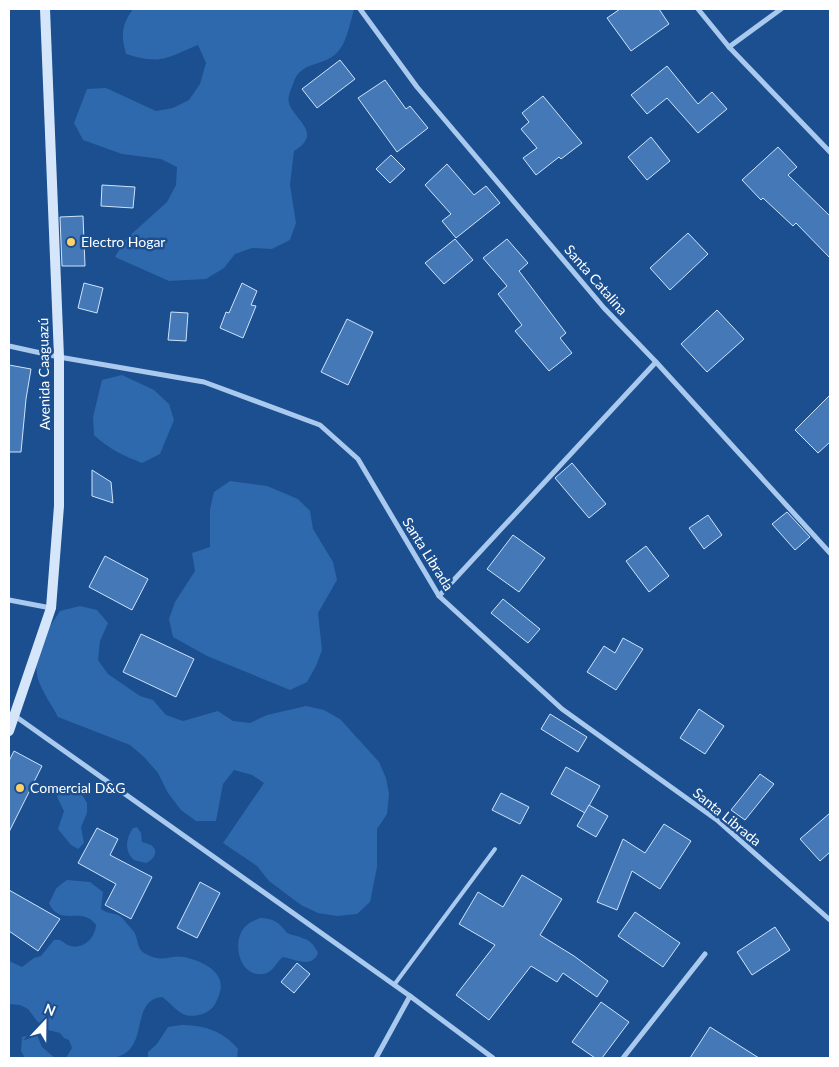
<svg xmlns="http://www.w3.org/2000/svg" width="839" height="1067" font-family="Lato,sans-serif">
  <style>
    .green { fill: #2e69ad }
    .building { fill: #4478b7; stroke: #cfe3fa }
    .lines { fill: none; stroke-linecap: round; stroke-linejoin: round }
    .lane { stroke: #a9c9ee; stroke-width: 4 }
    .street { stroke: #a9c9ee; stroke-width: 5 }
    .secondary { stroke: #d6e6fa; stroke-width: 10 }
    .poi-dot { fill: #ffd166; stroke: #1b4f8f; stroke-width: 2 }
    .labels { text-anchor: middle; stroke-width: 5; stroke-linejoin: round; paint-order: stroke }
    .poi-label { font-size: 14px; fill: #fff; stroke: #1b4f8f; text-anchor: start }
    .street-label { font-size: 14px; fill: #fff; stroke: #1b4f8f }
  </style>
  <rect width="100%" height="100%" fill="#1b4f8f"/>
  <g class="green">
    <path d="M 133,9 L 354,9 C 351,20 347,40 340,49 C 326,69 301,58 293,84 C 291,90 287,98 289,103 C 294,120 324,133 294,151 L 290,185 L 296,223 L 290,240 L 272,249 L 252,248 L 235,254 L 224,268 L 206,279 L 169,281 L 115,257 L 125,240 L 167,202 L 176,185 L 177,167 L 161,159 L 122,154 L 83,140 L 74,123 L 87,89 L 106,88 L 156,111 L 173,108 L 189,100 L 200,84 L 206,63 L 198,45 C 166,58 162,65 126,54 C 121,35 121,26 133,9 Z"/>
    <path d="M 122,375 L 154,390 L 169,404 L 174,420 L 160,454 L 142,463 C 124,456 109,449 94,435 L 93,417 L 102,380 Z"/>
    <polygon points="230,481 267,486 298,499 310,511 313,529 333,562 337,580 318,613 322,650 316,666 307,682 290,690 207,656 173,637 169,619 175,602 195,571 192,553 210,547 210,509 214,492"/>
    <path d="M 80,606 L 97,610 L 108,623 L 100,641 L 98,660 L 108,674 L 140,696 L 153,700 L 166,715 L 183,721 L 218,711 L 233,721 L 250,723 L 267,715 L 306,706 L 324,710 L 340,719 L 379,762 L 386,778 L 389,794 L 387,814 L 377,829 L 377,867 L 370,902 L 357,914 L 337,916 L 318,913 L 301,905 L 269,881 L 257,866 L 223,843 L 264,783 L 252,775 L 234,770 L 223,784 L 216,821 L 196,821 L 181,810 L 168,793 L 158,773 L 144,757 L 130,745 L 58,717 C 52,705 42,692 38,679 C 31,653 47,631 60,611 Z"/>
    <polygon points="66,787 81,793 87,803 87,813 81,827 84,843 78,849 71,845 58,829 64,811 58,799 56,790"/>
    <path d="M 137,827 L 141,833 L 142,842 C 145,843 149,844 151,845 C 160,852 153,860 146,863 L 134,860 C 124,851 126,838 133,828 Z"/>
    <path d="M 67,880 L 90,882 L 103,892 L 101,909 C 108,915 119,912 124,920 C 127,924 131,928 134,932 C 139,940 136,949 146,954 C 164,964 170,954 184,957 C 202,961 228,972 219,995 C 217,1000 215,1006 211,1009 C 205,1015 191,1018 183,1014 C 175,1010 170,1002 162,997 C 132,1000 147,1041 124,1054 C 111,1062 82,1058 66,1058 L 72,1048 L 69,1040 L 64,1038 L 60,1033 L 48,1030 L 37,1021 L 28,1009 L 20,1005 L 9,1004 L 9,961 L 22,967 L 34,958 L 41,956 L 54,940 C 61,939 61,941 66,944 C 80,952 95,940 96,925 C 82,905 60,928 49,903 C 58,888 51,891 67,880 Z"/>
    <path d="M 260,918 C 273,918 280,923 287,933 C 302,939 310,936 318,953 C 312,969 295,959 283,957 C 277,961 274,970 267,973 C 240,982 229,940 247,925 C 250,922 256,920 260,918 Z"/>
    <path d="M 181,1025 C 204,1025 223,1031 238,1049 L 237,1058 L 148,1058 L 148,1052 L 157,1044 L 168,1027 Z"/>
    <polygon points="31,1035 37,1035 42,1047 55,1058 25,1058 21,1051 22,1037"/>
  </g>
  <g class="building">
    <polygon points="620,9 659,9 669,24 631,51 607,18"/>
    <polygon points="340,60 355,79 317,108 302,89"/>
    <polygon points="667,66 698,104 712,92 727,109 698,133 667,98 647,114 631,95"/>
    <polygon points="385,80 406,109 410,106 428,128 397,152 358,98"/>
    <polygon points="543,96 582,143 561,159 559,157 536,175 523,158 537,148 521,129 529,122 522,113"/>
    <polygon points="651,137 670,161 647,180 628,157"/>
    <polygon points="778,147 797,167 788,175 830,216 830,258 796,223 793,226 763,198 761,200 742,180"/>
    <polygon points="391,155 405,169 390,183 376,169"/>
    <polygon points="447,164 474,195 486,186 500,203 456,238 442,221 451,214 425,185"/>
    <polygon points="102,185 135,187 133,208 101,206"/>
    <polygon points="83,216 85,266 62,266 60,217"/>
    <polygon points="688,233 708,254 670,290 650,268"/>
    <polygon points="455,239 473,260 444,284 425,263"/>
    <polygon points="507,239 528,263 519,271 566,333 560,338 572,353 549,371 515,331 522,325 498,294 507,286 483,258"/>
    <polygon points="84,283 103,288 97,313 78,308"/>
    <polygon points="242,283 257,291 251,305 256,306 243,338 220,328 226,312 229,313"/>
    <polygon points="717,310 744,339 707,372 681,344"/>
    <polygon points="171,312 188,313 186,341 168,340"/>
    <polygon points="347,319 373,332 348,385 321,372"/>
    <polygon points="9,365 31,369 26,399 21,452 9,452"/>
    <polygon points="830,395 830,442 818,453 795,430"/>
    <polygon points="572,463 606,504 589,518 555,478"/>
    <polygon points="92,470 111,482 113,503 92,496"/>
    <polygon points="787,512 810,537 795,550 772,524"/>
    <polygon points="708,515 722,535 704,549 689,528"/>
    <polygon points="513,535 545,558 519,592 487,569"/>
    <polygon points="646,546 669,576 649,592 626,561"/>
    <polygon points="105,556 148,579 132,610 89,587"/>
    <polygon points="503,599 540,629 528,643 491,613"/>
    <polygon points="141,634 194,659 176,697 123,672"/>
    <polygon points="623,638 643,649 616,690 587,672 604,646 615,653"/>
    <polygon points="699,709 724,726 705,754 680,738"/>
    <polygon points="550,714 587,737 578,752 541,729"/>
    <polygon points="14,751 42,766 9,832 9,761"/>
    <polygon points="566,767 600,786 585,813 551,794"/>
    <polygon points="760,774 774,784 745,820 731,810"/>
    <polygon points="501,793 529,807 520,824 492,810"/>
    <polygon points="589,805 608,816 596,837 577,826"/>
    <polygon points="830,813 830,852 820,861 800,839"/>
    <polygon points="664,824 691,841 660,889 632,871 617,910 597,902 623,839 645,853"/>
    <polygon points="97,828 118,839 110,855 152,877 131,919 105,905 116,884 78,863"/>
    <polygon points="522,875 562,899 540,935 574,956 608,981 597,997 563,973 557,982 531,966 489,1020 456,995 495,945 459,924 478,892 503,907"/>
    <polygon points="200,882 220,893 197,938 177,928"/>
    <polygon points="9,890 60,919 38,951 9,931"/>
    <polygon points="635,912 680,943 663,967 618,936"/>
    <polygon points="775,927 790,950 752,975 737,952"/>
    <polygon points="297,963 310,974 294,993 281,982"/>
    <polygon points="601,1002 629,1022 602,1058 595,1058 572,1042"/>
    <polygon points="710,1027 759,1058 690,1058"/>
  </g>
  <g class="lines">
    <polyline class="lane" points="394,985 495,849"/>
    <g class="street">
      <polyline points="360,9 417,87 604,308 656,362 830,553"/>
      <polyline points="698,9 729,47 830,152"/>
      <polyline points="729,47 781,9"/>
      <polyline points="9,346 59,357 204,382 320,425 358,459 439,596 562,709 717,820 830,920"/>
      <polyline points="439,596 656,362"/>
      <polyline points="9,600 51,608"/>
      <polyline points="15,716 410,996 493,1058"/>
      <polyline points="376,1058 410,996"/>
      <polyline points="623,1058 705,954"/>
    </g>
    <polyline class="secondary" points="9,731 51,608 59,506 59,357 45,9"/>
  </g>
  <g class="poi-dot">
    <circle cx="71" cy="242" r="5"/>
    <circle cx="20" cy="788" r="5"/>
  </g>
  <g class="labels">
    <g class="poi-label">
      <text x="81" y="247">Electro Hogar</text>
      <text x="30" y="793">Comercial D&amp;G</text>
    </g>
    <g class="street-label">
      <text transform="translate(596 280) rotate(49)" y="5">Santa Catalina</text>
      <text transform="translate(44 374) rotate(-91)" y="5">Avenida Caaguazú</text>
      <text transform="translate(428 554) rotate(58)" y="5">Santa Librada</text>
      <text transform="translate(727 817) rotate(39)" y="5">Santa Librada</text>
    </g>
  </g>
  <rect width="839" height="1067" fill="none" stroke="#ffffff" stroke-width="20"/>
  <g transform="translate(45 1022) rotate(22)" stroke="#1b4f8f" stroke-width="4" paint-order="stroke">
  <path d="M0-4L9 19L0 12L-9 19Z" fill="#ffffff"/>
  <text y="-8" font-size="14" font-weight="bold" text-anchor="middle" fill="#ffffff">N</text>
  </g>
</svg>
